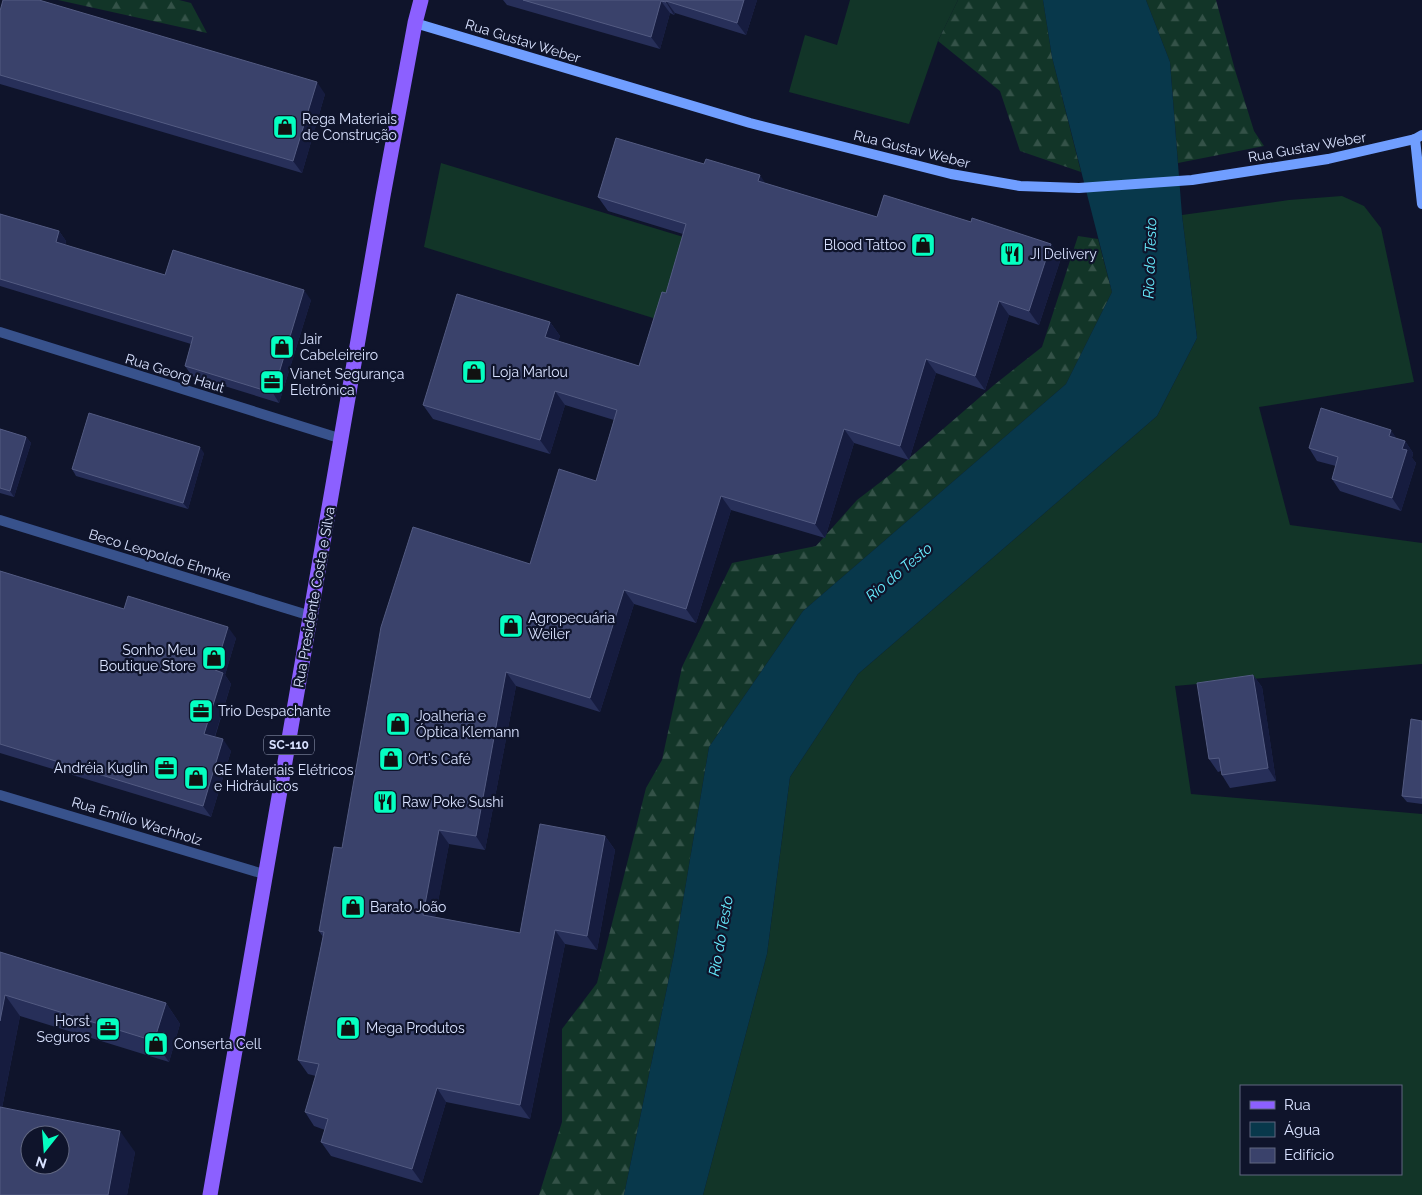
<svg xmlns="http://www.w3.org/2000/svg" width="1422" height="1195" font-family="Raleway,sans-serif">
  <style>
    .grass { fill: #123528; fill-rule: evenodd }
    .forest { fill: url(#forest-firs) }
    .water { fill: #08384b }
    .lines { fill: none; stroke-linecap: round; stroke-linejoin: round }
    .street { stroke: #38528c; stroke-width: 10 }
    .secondary { stroke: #709eff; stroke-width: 10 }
    .primary { stroke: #8c60ff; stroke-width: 15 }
    .wall { fill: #272f59 }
    .shaded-wall { fill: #161c3f }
    .building { fill: #3a426b; stroke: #535b82; fill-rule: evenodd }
    .labels { text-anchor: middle; stroke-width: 4.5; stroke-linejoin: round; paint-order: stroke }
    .shield { fill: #0f142b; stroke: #9ca4bf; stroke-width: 1 }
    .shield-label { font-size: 12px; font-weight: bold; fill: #d9e2ff }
    .street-label { font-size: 14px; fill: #d9e2ff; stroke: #0f142b }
    .poi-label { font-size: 14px; fill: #d9e2ff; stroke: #0f142b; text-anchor: start }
    .water-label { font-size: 15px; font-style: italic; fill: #67edff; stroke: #0f142b }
  </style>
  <defs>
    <pattern id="forest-firs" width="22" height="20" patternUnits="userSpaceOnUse" patternTransform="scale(1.25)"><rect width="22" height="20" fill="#123528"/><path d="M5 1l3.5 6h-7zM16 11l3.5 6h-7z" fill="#345248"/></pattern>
  </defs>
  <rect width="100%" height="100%" fill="#0f142b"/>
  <g class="grass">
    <polygon points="850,0 958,0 938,41 909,124 789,92 805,35 837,45"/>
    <polygon points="441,163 690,239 666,322 424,247"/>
    <path d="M 1342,196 L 1364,206 L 1381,228 L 1414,382 L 1259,407 L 1290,525 L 1422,543 L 1422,664 L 1175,686 L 1191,794 L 1422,814 L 1422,1195 L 703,1195 L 767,954 L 790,777 L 858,674 L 1157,416 L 1197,338 L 1182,215 L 1289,200 ZM 1241,1086 L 1401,1086 L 1401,1174 L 1241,1174 Z"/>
  </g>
  <g class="forest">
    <polygon points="58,0 179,0 191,3 207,33"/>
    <polygon points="958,0 1043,0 1052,57 1081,172 1020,151 1000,91 938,41"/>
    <polygon points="1146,0 1216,0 1235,70 1254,131 1264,146 1178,163 1170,62"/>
    <polygon points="1078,236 1098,239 1112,292 1066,384 803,611 709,747 674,954 624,1195 539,1195 562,1122 562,1029 597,983 646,788 662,760 682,667 732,563 816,546 857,500 891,474 994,385 1042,347"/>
  </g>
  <polygon class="water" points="1043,0 1146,0 1170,62 1182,215 1197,338 1157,416 858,674 790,777 767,954 703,1195 624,1195 674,954 709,747 803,611 1066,384 1112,292 1052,57"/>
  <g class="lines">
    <g class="street">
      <polyline points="0,332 342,439"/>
      <polyline points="0,520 311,616"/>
      <polyline points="0,795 267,875"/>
    </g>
    <g class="secondary">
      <polyline points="415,23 750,123 951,174 1020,186 1079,188 1192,180 1328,159 1415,139 1422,135"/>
      <polyline points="1415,139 1422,204"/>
    </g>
    <polyline class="primary" points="210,1195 383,196 415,23 421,0"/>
  </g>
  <g class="wall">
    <polygon points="503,0 757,0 746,35 675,13 674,15 670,13 660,49 507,5"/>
    <polygon points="0,11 325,94 302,173 0,84"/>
    <polygon points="765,183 877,217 1061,258 1039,325 1009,315 985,390 936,373 909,460 854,443 825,538 731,510 696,623 634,604 600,712 516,686 485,850 449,844 435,917 520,933 605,836 615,850 597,950 565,944 530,1119 446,1102 422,1183 331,1156 321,1142 325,1130 314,1126 305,1112 316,1076 308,1074 298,1060 323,937 319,931 342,848 530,564 596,481 614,420 565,405 550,454 433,419 423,405 550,322 560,336 558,341 639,366 666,293 683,234 608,211 598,197"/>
    <polygon points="0,214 59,231 66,241 65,245 165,275 311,300 279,403 192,376 185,366 191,344 0,286"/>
    <polygon points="0,429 26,437 31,443 14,497 0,493"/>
    <polygon points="1397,439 1405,441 1413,453 1412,458 1416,463 1401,511 1340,491 1332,479 1336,466 1317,461 1309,448"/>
    <polygon points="204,453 188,509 76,476 72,469"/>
    <polygon points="0,571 124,609 236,638 225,675 231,684 215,737 231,751 211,817 0,753"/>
    <polygon points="1253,675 1262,687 1276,781 1230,788 1222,775 1221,771 1218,772 1209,759"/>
    <polygon points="1422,721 1422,804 1407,802 1402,796"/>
    <polygon points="0,952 166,1003 180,1024 169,1062 20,1016 2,1108 135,1152 127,1195 0,1195"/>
  </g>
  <g class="shaded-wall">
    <polygon points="744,0 757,0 746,35 737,23"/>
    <polygon points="661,1 670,13 660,49 651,37"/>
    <polygon points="666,1 675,13 674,15 666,2"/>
    <polygon points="317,82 325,94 302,173 293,161"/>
    <polygon points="760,175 769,189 758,181"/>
    <polygon points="59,231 66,241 62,252 56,242"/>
    <polygon points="1051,244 1061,258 1039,325 1029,311"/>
    <polygon points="304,290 311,300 279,403 273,393"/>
    <polygon points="999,301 1009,315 985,390 975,376"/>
    <polygon points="550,322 560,336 555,351 545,337"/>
    <polygon points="926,359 936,373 909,460 900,446"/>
    <polygon points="555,391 565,405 550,454 540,440"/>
    <polygon points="844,429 854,443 825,538 815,524"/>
    <polygon points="1391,430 1399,442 1389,436"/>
    <polygon points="26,437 31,443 14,497 10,491"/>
    <polygon points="1405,441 1413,453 1412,458 1416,463 1401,511 1392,498 1402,449"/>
    <polygon points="200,447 204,453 188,509 183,503"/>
    <polygon points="721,496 731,510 696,623 686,609"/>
    <polygon points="624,590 634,604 600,712 590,698"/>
    <polygon points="228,627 236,638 225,675 231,684 212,745 204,734 215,670"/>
    <polygon points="506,672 516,686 485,850 476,836"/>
    <polygon points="1253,675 1262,687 1276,781 1268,768"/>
    <polygon points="223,739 231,751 211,817 203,806"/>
    <polygon points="439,830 449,844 433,929 423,915"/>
    <polygon points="605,836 615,850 597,950 587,936"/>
    <polygon points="555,930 565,944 530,1119 520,1105"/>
    <polygon points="5,995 20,1016 0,1118 0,1021"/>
    <polygon points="166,1003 180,1024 169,1062 154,1041"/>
    <polygon points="437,1088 446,1102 422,1183 412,1169"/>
    <polygon points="120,1131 135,1152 127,1195 108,1195"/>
  </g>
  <g class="building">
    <polygon points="3,0 39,0 317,82 293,161 0,75 0,11"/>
    <polygon points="523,0 744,0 737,23 666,1 666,2 661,1 651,37"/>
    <polygon points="616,138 704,164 706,159 760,175 758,181 877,217 884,195 971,222 972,218 1051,244 1029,311 999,301 975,376 926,359 900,446 844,429 815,524 721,496 686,609 624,590 590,698 506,672 476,836 439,830 423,915 520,933 540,824 605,836 587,936 555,930 520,1105 437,1088 412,1169 321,1142 328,1119 305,1112 319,1064 298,1060 324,932 319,931 334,847 342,848 381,627 413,527 530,564 559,469 596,481 617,410 555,391 540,440 423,405 457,294 550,322 545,337 639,366 662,292 666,293 686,224 598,197"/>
    <polygon points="0,214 59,231 56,242 165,275 173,250 304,290 273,393 185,366 193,337 0,279"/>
    <polygon points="1321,408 1391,430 1389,436 1405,441 1402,449 1407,450 1392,498 1332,479 1338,457 1309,448"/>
    <polygon points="89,413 200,447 183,503 72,469"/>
    <polygon points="0,429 26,437 10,491 0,488"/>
    <polygon points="0,571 124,609 128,596 228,627 215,670 223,673 204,734 223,739 203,806 0,744"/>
    <polygon points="1253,675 1268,768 1222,775 1219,758 1209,759 1197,683"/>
    <polygon points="1411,719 1422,721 1422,798 1402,796"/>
    <polygon points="0,952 166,1003 154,1041 5,995 0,1021"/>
    <path d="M 0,1107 L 120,1131 L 108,1195 L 0,1195 ZM 30,1135 L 60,1135 L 60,1165 L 30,1165 Z"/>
  </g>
  <defs>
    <symbol id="shop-square" viewBox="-11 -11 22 22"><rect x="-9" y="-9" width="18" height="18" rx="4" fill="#05ffc1" stroke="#0f142b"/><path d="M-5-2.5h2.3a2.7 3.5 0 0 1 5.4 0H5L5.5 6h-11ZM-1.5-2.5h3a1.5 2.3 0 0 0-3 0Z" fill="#111"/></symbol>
    <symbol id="restaurant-square" viewBox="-11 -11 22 22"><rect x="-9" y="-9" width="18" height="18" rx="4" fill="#05ffc1" stroke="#0f142b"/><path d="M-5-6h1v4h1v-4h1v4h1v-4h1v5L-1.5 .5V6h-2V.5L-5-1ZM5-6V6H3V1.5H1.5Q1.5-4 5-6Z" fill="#111"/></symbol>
    <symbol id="office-square" viewBox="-11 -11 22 22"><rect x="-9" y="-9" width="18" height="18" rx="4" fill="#05ffc1" stroke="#0f142b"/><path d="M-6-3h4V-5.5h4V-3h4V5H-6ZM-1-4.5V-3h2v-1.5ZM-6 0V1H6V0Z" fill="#111"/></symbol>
  </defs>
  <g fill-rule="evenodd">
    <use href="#shop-square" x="271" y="113" width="28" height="28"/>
    <use href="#shop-square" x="909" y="231" width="28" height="28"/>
    <use href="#restaurant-square" x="998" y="240" width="28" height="28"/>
    <use href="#shop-square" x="268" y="333" width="28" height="28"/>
    <use href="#shop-square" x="460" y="358" width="28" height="28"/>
    <use href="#office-square" x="258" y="368" width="28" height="28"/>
    <use href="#shop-square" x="497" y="612" width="28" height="28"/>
    <use href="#shop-square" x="200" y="644" width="28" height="28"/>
    <use href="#office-square" x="187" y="697" width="28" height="28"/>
    <use href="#shop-square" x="384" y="710" width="28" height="28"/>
    <use href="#shop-square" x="377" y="745" width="28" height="28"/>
    <use href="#office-square" x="152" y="754" width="28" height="28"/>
    <use href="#shop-square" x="182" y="764" width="28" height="28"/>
    <use href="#restaurant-square" x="371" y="788" width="28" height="28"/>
    <use href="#shop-square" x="339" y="893" width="28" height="28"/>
    <use href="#shop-square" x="334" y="1014" width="28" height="28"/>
    <use href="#office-square" x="94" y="1015" width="28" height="28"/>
    <use href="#shop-square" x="142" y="1030" width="28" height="28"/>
  </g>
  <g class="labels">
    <rect class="shield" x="264" y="735.5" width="50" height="19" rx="4"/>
    <g class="shield-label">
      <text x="289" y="749">SC-110</text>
    </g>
    <g class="street-label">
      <text transform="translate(523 41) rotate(17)" y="5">Rua Gustav Weber</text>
      <text transform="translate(1307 147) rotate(-10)" y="5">Rua Gustav Weber</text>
      <text transform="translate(912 149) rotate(14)" y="5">Rua Gustav Weber</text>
      <text transform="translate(175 373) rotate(17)" y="5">Rua Georg Haut</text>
      <text transform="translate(160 555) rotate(17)" y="5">Beco Leopoldo Ehmke</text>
      <text transform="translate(314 597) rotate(-80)" y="5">Rua Presidente Costa e Silva</text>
      <text transform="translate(137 821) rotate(17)" y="5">Rua Emílio Wachholz</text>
    </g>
    <g class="poi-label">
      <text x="302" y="124">Rega Materiais<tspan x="302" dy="16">de Construção</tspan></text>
      <text x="906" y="250" text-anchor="end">Blood Tattoo</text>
      <text x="1030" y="259">JI Delivery</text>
      <text x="300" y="344">Jair<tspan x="300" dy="16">Cabeleireiro</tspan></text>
      <text x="492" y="377">Loja Marlou</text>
      <text x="290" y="379">Vianet Segurança<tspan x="290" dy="16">Eletrônica</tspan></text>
      <text x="528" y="623">Agropecuária<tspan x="528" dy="16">Weiler</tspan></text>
      <text x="196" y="655" text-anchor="end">Sonho Meu<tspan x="196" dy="16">Boutique Store</tspan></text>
      <text x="218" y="716">Trio Despachante</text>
      <text x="416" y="721">Joalheria e<tspan x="416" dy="16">Óptica Klemann</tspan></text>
      <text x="408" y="764">Ort's Café</text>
      <text x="148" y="773" text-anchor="end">Andréia Kuglin</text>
      <text x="214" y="775">GE Materiais Elétricos<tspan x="214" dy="16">e Hidráulicos</tspan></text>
      <text x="402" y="807">Raw Poke Sushi</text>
      <text x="370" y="912">Barato João</text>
      <text x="90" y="1026" text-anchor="end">Horst<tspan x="90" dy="16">Seguros</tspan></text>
      <text x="366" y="1033">Mega Produtos</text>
      <text x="174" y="1049">Conserta Cell</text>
    </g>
    <g class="water-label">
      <text transform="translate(1150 258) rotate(-88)" y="5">Rio do Testo</text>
      <text transform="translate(899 572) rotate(-40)" y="5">Rio do Testo</text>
      <text transform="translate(721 936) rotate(-80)" y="5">Rio do Testo</text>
    </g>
  </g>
  <rect x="1240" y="1085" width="162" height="90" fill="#0f142b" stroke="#606680"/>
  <rect x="1250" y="1101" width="25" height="8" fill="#8c60ff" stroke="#606680"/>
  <text x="1284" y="1110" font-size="15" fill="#d9e2ff">Rua</text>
  <rect x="1250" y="1122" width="25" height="15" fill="#08384b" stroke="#606680"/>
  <text x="1284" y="1135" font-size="15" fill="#d9e2ff">Água</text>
  <rect x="1250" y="1148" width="25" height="15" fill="#3a426b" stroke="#606680"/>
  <text x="1284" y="1160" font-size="15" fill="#d9e2ff">Edifício</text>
  <g transform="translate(45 1150) rotate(197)"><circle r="24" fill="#0f142b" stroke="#606680"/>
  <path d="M0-4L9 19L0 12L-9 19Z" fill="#05ffc1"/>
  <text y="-8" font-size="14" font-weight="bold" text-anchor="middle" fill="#d9e2ff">N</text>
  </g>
</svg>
